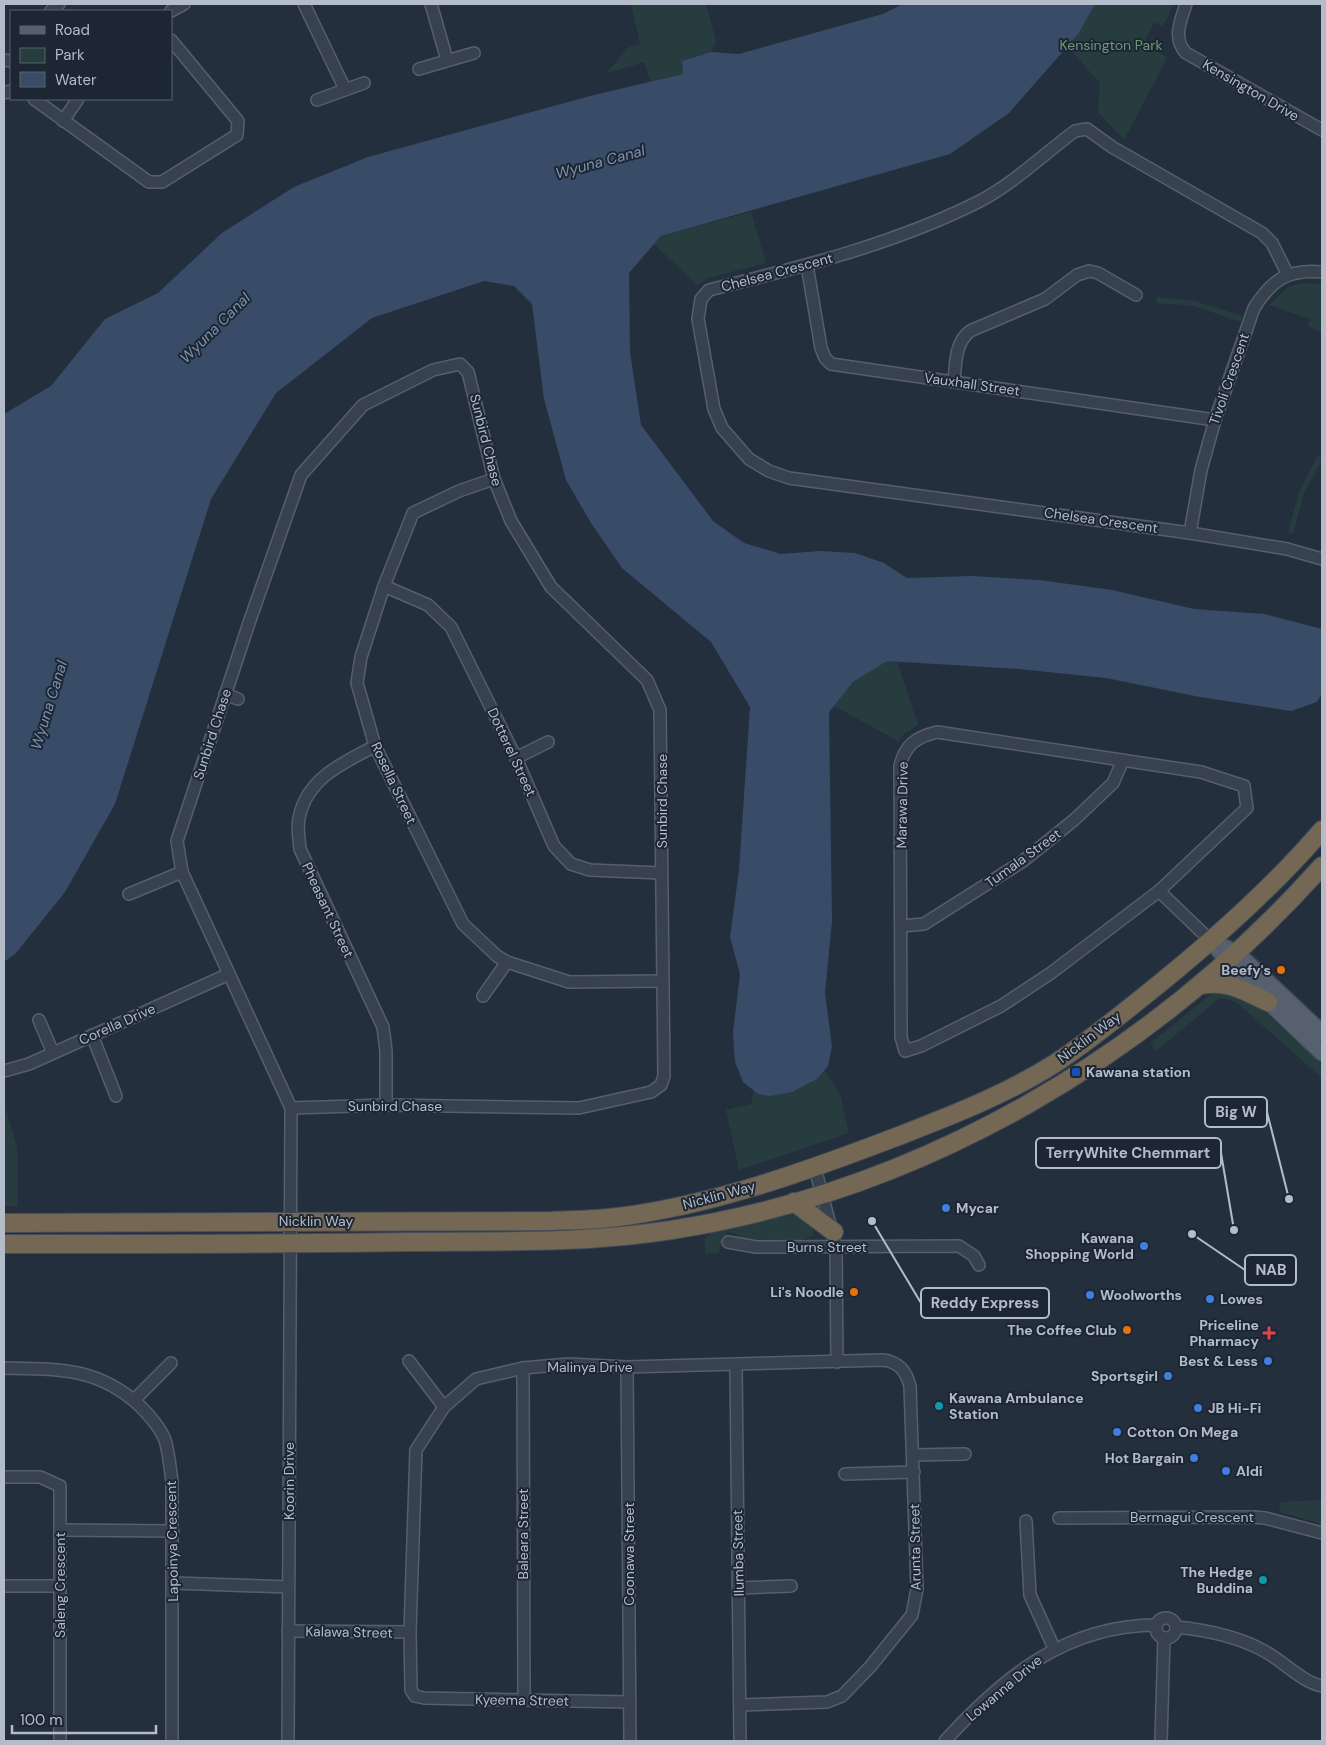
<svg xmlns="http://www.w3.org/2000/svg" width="1326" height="1745" font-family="'DM Sans',sans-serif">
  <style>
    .green { fill: #263c3f }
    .water { fill: #394c67 }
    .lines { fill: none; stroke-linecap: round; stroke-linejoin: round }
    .minor-casing { stroke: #565f6c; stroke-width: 14 }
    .major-casing { stroke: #414a57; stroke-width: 18 }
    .highway-casing { stroke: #434c59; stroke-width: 20 }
    .minor { stroke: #38414e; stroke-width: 11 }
    .major { stroke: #56606e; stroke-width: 15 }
    .highway { stroke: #746855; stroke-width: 18 }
    .food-dot { fill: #e8710a; stroke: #1d2633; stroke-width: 2 }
    .transit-dot { fill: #1a4fb4; stroke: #1d2633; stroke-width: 2 }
    .shop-dot { fill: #3f7fe0; stroke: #1d2633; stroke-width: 2 }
    .health-dot { fill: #e0444e; stroke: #1d2633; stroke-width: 2 }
    .culture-dot { fill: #0f9aa8; stroke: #1d2633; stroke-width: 2 }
    .labels { text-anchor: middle; stroke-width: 4; stroke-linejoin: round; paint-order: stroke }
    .park-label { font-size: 14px; fill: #6b9a76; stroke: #1d2633 }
    .street-label { font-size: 14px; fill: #b4bcc9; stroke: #1d2633 }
    .poi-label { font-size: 14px; font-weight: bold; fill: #b4bcc9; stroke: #1d2633; text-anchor: end }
    .water-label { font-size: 15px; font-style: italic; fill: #7c92b1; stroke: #1d2633 }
    .leader { fill: none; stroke: #b4bcc9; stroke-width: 2 }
    .callout-dot { fill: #b4bcc9; stroke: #1d2633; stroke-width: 2 }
    .callout { fill: #1d2633; stroke: #b4bcc9; stroke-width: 2 }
    .callout-label { font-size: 15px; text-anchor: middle; font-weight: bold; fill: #b4bcc9 }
  </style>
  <rect width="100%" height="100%" fill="#242f3e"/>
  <g class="green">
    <polygon points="631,4 706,4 716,41 711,52 682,61 683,74 651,82 644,62 605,74 629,47 640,45"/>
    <polygon points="1095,4 1172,4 1168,17 1162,26 1154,22 1144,42 1167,58 1124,140 1098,112 1100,83 1067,46 1079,33"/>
    <polygon points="751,212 766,263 708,278 697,285 654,244 661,236"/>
    <polygon points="1301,283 1322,284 1322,332 1308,326 1310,319 1269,305 1288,287"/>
    <polygon points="1157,297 1195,301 1243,316 1241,322 1194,306 1156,303"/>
    <polygon points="1318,455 1322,460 1304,493 1293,534 1288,532 1299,492"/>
    <polygon points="886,661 897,661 918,725 905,733 898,741 834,706 853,682"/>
    <polygon points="1216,990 1251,1000 1322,1065 1322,1078 1236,1002 1220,998 1156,1051 1150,1043"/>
    <path d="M 824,1070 L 840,1094 L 849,1133 L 739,1170 L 726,1110 L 751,1104 L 754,1091 L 758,1094 C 782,1090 809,1091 824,1070 Z"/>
    <polygon points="4,1103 17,1147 18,1206 4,1206"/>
    <path d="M 783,1213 L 798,1213 L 813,1223 L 813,1235 C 803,1242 768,1246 756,1243 C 747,1241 739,1234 730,1232 L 722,1237 L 719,1253 L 705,1254 L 705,1239 L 710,1233 Z"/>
    <polygon points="1322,1500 1322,1528 1319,1527 1319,1523 1280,1512 1279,1502"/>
  </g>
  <polygon class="water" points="903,4 1095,4 1079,33 1009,113 950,154 661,236 629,273 630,352 641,425 713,521 744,543 781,554 820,551 855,553 884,563 907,578 972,576 1039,580 1112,590 1194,609 1264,614 1322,629 1322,693 1317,702 1291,711 1200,697 1106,678 1019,669 887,661 853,682 829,712 832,921 825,993 832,1046 828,1066 817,1079 792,1092 770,1096 758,1094 743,1082 735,1062 733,1032 740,974 730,937 739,870 750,707 711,642 622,568 591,523 566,480 544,399 532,304 514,286 484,281 372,318 276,393 211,499 115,804 65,892 16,953 4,962 4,414 51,386 105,319 158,293 222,233 294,187 368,157 590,96 683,74 682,61 711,52 739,54 883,14"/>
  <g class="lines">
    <defs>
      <g id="minor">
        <polyline points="304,4 345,89"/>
        <polyline points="431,4 447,60"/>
        <path d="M 1186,4 C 1181,20 1172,38 1186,53 L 1322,130"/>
        <polyline points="51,11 59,4"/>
        <polyline points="171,11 184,4"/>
        <polyline points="4,60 11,61"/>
        <polyline points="419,69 474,53"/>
        <polyline points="4,93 11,91"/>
        <polyline points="34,99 149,182 162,182 237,135 238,121 171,40"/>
        <polyline points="317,100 364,83"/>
        <polyline points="63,121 78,99"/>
        <polyline points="807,265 821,348 825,358 831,364 1215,420"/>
        <path d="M 1288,275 L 1272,243 L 1262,233 L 1112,147 L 1087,129 L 1075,131 C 1044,154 1014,183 980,201 C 895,244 801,267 709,290 L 701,299 L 698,319 L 714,409 L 722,428 L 749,459 L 769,471 L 789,478 L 1190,533 L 1287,549 L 1322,559"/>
        <path d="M 954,380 C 956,362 955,343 970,331 L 1045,299 L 1077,275 L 1089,271 L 1098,273 L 1136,295"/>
        <polyline points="494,479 459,491 413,513 384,586 361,657 357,683 375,746 463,924 497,956 507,962 569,982 662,981"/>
        <path d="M 1190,533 L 1201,470 L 1215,420 L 1254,308 C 1272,280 1287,269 1322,272"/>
        <polyline points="384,586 428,605 451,627 516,758 554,846 571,864 590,870 661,873"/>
        <polyline points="225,694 238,699"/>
        <path d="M 937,732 L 1201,772 L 1244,786 L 1247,808 L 1159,891 L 1051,973 L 1001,1006 L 921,1046 L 905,1051 L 901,1037 L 900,766 C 905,745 916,737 937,732 Z"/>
        <path d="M 375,746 C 343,763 307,778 299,818 C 297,827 299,839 300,849 L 383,1027 L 386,1051 L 386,1105"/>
        <polyline points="516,758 548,742"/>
        <polyline points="1159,891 1211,941"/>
        <polyline points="129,894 182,872"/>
        <polyline points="901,926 924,924 1023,861 1074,820 1113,783 1123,760"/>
        <polyline points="483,996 507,962"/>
        <polyline points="39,1020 53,1053"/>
        <polyline points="92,1035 116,1096"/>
        <polyline points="4,1071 29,1064 229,974"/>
        <polyline points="815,1168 836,1247 837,1362"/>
        <polyline points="728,1242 756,1247 959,1246 974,1256 979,1265"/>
        <polyline points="409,1361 444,1407"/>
        <polyline points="736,1365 740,1741"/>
        <polyline points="627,1367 630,1741"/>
        <path d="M 4,1368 C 57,1369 98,1367 140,1406 C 149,1415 160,1427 165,1440 C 169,1453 170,1468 172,1481 L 172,1741"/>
        <polyline points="523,1368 524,1700"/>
        <polyline points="134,1400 171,1363"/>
        <polyline points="913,1455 965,1454"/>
        <polyline points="845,1474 914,1472"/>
        <polyline points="4,1477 40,1477 60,1486 60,1741"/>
        <polyline points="1059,1518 1253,1517 1265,1518 1322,1533"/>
        <polyline points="1026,1521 1030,1595 1054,1648"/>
        <polyline points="60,1530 173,1531"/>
        <polyline points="174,1583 288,1587"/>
        <polyline points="4,1586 60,1586"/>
        <polyline points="739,1588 791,1586"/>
        <circle cx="1166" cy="1628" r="10"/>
        <path d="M 1176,1627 C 1207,1630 1238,1636 1266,1652 C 1284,1662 1302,1682 1322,1686"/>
        <polyline points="288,1631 410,1632"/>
        <path d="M 629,1702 L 424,1698 L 415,1696 L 411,1690 L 410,1632 L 416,1450 L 444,1407 L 476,1379 L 523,1368 L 569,1364 L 627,1367 L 883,1360 C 899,1362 906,1371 910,1386 L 917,1589 L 912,1615 L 870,1667 L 842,1696 L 827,1702 L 740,1705"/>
        <polyline points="288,1741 291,1108 182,872 177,841 249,623 301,475 363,405 433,370 460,364 468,372 494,479 511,521 551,587 647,680 660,710 664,1076 661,1085 651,1092 579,1108 386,1105 291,1108"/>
        <path d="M 945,1741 C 1003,1677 1066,1625 1157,1625"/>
        <polyline points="1161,1741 1164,1638"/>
      </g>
      <g id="major">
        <polyline points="1211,941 1239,974 1322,1053"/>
        <polyline points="1224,947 1237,953 1322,1033"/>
      </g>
      <g id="highway">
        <path d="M 1201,985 C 1229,980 1244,991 1268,1002"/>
        <polyline points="794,1202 834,1232"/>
        <path d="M 4,1223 L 551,1221 C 573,1220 596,1220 618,1217 C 713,1205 807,1171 896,1137 C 950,1116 1005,1095 1054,1064 C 1085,1044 1114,1020 1143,997 C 1207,946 1269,892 1322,830"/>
        <path d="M 4,1244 C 138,1244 272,1244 406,1242 C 494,1241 583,1244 671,1230 C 923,1191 1153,1055 1322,866"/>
      </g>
    </defs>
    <use href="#minor" class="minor-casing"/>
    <use href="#major" class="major-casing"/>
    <use href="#highway" class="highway-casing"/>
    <use href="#minor" class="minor"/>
    <use href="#major" class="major"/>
    <use href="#highway" class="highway"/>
  </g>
  <g class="food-dot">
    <circle cx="1281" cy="970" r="5"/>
    <circle cx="854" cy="1292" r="5"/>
    <circle cx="1127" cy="1330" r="5"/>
  </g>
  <rect class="transit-dot" x="1071" y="1067" width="10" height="10" rx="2.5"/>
  <g class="shop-dot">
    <circle cx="946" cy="1208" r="5"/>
    <circle cx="1144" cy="1246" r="5"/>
    <circle cx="1090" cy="1295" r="5"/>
    <circle cx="1210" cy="1299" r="5"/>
    <circle cx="1268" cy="1361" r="5"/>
    <circle cx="1168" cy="1376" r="5"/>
    <circle cx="1198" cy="1408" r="5"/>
    <circle cx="1117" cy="1432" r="5"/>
    <circle cx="1194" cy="1458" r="5"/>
    <circle cx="1226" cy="1471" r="5"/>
  </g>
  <path class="health-dot" d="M1266.5 1325.5h5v5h5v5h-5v5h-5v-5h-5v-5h5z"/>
  <g class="culture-dot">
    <circle cx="939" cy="1406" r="5"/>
    <circle cx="1263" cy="1580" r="5"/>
  </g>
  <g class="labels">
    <g class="park-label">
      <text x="1111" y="50">Kensington Park</text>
    </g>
    <g class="street-label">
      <text transform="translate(1251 90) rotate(30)" y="5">Kensington Drive</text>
      <text transform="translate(777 272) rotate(-15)" y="5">Chelsea Crescent</text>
      <text transform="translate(1229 379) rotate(-71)" y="5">Tivoli Crescent</text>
      <text transform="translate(972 384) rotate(8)" y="5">Vauxhall Street</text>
      <text transform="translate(486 440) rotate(76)" y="5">Sunbird Chase</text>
      <text transform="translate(1101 520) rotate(8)" y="5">Chelsea Crescent</text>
      <text transform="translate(212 734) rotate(-72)" y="5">Sunbird Chase</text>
      <text transform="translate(512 752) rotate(65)" y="5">Dotterel Street</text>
      <text transform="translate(394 783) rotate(65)" y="5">Rosella Street</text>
      <text transform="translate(662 801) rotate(-90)" y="5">Sunbird Chase</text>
      <text transform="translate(902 805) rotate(-89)" y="5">Marawa Drive</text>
      <text transform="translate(1023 858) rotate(-36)" y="5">Tumala Street</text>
      <text transform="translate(328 910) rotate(65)" y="5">Pheasant Street</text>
      <text transform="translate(117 1024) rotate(-24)" y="5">Corella Drive</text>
      <text transform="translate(1089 1037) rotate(-37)" y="5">Nicklin Way</text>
      <text x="395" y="1111">Sunbird Chase</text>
      <text transform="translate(719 1195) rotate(-15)" y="5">Nicklin Way</text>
      <text x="316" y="1226">Nicklin Way</text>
      <text x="827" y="1252">Burns Street</text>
      <text x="590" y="1372">Malinya Drive</text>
      <text transform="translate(289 1481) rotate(-90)" y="5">Koorin Drive</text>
      <text x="1192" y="1522">Bermagui Crescent</text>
      <text transform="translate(523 1534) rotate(-90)" y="5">Baleara Street</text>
      <text transform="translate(172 1541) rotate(-91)" y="5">Lapoinya Crescent</text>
      <text transform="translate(915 1547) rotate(-91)" y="5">Arunta Street</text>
      <text transform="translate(738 1553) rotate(-91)" y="5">Ilumba Street</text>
      <text transform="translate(629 1554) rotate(-90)" y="5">Coonawa Street</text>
      <text transform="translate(60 1585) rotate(-90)" y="5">Saleng Crescent</text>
      <text transform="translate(349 1632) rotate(1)" y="5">Kalawa Street</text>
      <text transform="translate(1004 1688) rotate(-40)" y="5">Lowanna Drive</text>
      <text transform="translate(522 1700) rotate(1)" y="5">Kyeema Street</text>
    </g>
    <g class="poi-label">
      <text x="1271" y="975">Beefy's</text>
      <text x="1086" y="1077" text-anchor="start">Kawana station</text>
      <text x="956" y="1213" text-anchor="start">Mycar</text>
      <text x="1134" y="1243">Kawana<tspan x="1134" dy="16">Shopping World</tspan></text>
      <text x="844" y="1297">Li's Noodle</text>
      <text x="1100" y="1300" text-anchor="start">Woolworths</text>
      <text x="1220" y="1304" text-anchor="start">Lowes</text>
      <text x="1259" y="1330">Priceline<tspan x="1259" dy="16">Pharmacy</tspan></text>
      <text x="1117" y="1335">The Coffee Club</text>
      <text x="1258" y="1366">Best &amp; Less</text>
      <text x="1158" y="1381">Sportsgirl</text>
      <text x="949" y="1403" text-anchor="start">Kawana Ambulance<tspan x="949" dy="16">Station</tspan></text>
      <text x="1208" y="1413" text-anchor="start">JB Hi-Fi</text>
      <text x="1127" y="1437" text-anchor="start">Cotton On Mega</text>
      <text x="1184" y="1463">Hot Bargain</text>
      <text x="1236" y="1476" text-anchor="start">Aldi</text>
      <text x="1253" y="1577">The Hedge<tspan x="1253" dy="16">Buddina</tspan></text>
    </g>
    <g class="water-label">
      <text transform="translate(600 162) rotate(-15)" y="5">Wyuna Canal</text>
      <text transform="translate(215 328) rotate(-45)" y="5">Wyuna Canal</text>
      <text transform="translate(49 705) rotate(-73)" y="5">Wyuna Canal</text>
    </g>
  </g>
  <path class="leader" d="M1289 1199L1267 1112M1234 1230L1221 1153M1192 1234L1245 1270M872 1221L921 1303"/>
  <g class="callout-dot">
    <circle cx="1289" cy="1199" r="5"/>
    <circle cx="1234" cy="1230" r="5"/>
    <circle cx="1192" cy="1234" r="5"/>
    <circle cx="872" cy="1221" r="5"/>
  </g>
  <g class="callout">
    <rect x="1205" y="1097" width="62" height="30" rx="5"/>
    <rect x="1036" y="1138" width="185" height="30" rx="5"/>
    <rect x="1245" y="1255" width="51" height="30" rx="5"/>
    <rect x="921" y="1288" width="128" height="30" rx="5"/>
  </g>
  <g class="callout-label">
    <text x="1236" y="1117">Big W</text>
    <text x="1128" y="1158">TerryWhite Chemmart</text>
    <text x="1271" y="1275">NAB</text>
    <text x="985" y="1308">Reddy Express</text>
  </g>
  <rect width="1326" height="1745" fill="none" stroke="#b4bcc9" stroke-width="10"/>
  <rect x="10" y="10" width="162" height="90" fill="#1d2633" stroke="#59626f"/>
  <rect x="20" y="26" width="25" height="8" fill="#56606e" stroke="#59626f"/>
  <text x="55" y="35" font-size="15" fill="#b4bcc9">Road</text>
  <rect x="20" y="48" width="25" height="15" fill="#263c3f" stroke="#59626f"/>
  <text x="55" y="60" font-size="15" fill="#b4bcc9">Park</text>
  <rect x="20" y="72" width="25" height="15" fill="#394c67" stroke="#59626f"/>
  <text x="55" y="85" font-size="15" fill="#b4bcc9">Water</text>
  <path d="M12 1725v8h144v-8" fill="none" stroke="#b4bcc9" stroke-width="2.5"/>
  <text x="20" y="1725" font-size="15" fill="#b4bcc9" stroke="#1d2633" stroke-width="4" paint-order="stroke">100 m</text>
</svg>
